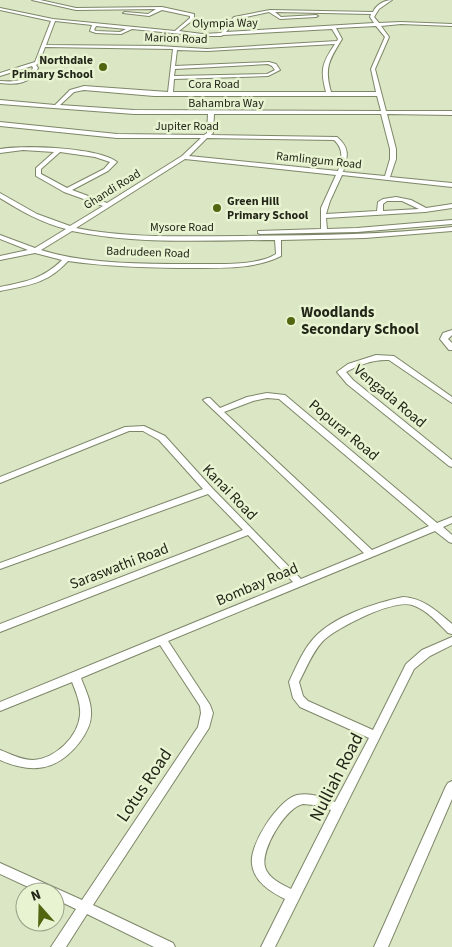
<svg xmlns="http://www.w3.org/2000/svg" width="452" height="947" font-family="'Source Sans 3',sans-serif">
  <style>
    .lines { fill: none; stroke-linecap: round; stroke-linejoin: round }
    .minor-casing { stroke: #7d8768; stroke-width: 2 }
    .minor { fill: #fff; fill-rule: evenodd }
    .poi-dot { fill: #526510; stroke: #e8f3d1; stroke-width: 2 }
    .labels { text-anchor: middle; stroke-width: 5; stroke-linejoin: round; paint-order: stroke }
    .far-street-label { font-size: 12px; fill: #222619; stroke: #e8f3d1 }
    .far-poi-label { font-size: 12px; font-weight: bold; fill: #222619; stroke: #e8f3d1; text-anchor: end }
    .poi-label { font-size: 15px; font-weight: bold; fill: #222619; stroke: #e8f3d1; text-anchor: start }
    .street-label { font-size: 15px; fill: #222619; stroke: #e8f3d1 }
    .near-street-label { font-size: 18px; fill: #222619; stroke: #e8f3d1 }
  </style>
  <rect width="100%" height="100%" fill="#dbe6c5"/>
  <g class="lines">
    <defs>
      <g id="minor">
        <path d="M 32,0 L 40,0 L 76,8 L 162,7 L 194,14 L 194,19 L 179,31 L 202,34 L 221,33 L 234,17 L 270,10 L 373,12 C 376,5 384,0 392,0 L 379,9 L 374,17 L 379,23 L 401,22 L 452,24 L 452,26 L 401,24 L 381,26 L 389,37 L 375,69 L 386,111 L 452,111 L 452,115 L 387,114 L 396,149 L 396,159 L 390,177 L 452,183 L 452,187 L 342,175 L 330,201 L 326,214 L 377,211 L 378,202 L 383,199 L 396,197 L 411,200 L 426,208 L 452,204 L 452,208 L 425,212 L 326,218 L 327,229 L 357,228 L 452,220 L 452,224 L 357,232 L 260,234 L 258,233 L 258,231 L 321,229 L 321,208 L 336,175 L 185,159 L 76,228 C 131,239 187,236 243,236 C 313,235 382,235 452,227 L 452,231 L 365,238 L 281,240 L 281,256 C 255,269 223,268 195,268 C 153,268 110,267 68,261 C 47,284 29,285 0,291 L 0,287 C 25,282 43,279 62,260 L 35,253 L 0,260 L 0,256 L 28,250 L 0,239 L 0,235 L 35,248 L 66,229 C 42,223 21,211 0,198 L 0,193 L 37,214 L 70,226 L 103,206 L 64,192 L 36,176 L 36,168 L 54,152 L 23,150 L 0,153 L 0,149 C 24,145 98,147 117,162 L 108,171 L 72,190 L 107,203 L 182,156 L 201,138 L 117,138 L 0,126 L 0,122 L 117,134 L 204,135 L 207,133 L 208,114 L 134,114 L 0,104 L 0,100 L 55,105 L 70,90 L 84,86 L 168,92 L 173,49 L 45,47 L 39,63 L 36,65 L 38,68 C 31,84 16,85 0,83 L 0,81 C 14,82 27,82 33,68 L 32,66 L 0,76 L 0,73 L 35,62 L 51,21 L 0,10 L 0,8 L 53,19 L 175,31 L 190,18 L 190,16 L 162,10 L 149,16 L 123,13 L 125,12 L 148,14 L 156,9 L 76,10 ZM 269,12 L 280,19 L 316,17 L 318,16 L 316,15 L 281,17 L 275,12 L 371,14 L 370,17 L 374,23 L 226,32 L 237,19 ZM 55,21 L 92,25 L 90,31 L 96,33 L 121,34 L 132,29 L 202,36 L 221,36 L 223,35 L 332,29 L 338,39 L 337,41 L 207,49 L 159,46 L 46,45 ZM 96,26 L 126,29 L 120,32 L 96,31 L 94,30 ZM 376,26 L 385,37 L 371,69 L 376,92 L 331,92 C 324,68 329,60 342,39 L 336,28 ZM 335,44 C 322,63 320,70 326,92 L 173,92 L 174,79 L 268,76 L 280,70 L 276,64 L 269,62 L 175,66 L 177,50 L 207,51 ZM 268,64 L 272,66 L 275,70 L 267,74 L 174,76 L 175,69 ZM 84,90 L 154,96 L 377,96 L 381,111 L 134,110 L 60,105 L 74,92 ZM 214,114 L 381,114 L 390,149 L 390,159 L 385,176 L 343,172 C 348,156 350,148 337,137 L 211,135 L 213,133 ZM 207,138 L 334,140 C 344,149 342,159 338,171 L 189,156 ZM 60,152 L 95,157 L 110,162 L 104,169 L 67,188 L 41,174 L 41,169 ZM 387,201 L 402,201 L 419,209 L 383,211 L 383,204 ZM 72,231 C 139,245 207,240 275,240 L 276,254 C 272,256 269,258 265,259 C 245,265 221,264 200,264 C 150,264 88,265 41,250 Z"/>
        <polygon points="452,330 452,335 448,339 452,343 452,350 449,350 440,339 443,333"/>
        <path d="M 376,355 L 394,356 L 452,397 L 452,403 L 389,360 C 374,359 358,365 346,372 L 353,380 L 452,460 L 452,467 L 449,466 L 347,384 L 337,372 L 348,364 Z"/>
        <path d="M 267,393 L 285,395 L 437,523 L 452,517 L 452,523 L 443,527 L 452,535 L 452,543 L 449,542 L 435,531 L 168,641 L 210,705 L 213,713 L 209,728 L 93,905 L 173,943 L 175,947 L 154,947 L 87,914 L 66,947 L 51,947 L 76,909 L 55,899 L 55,892 L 39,892 L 0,874 L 0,863 L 82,900 L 198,727 L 201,713 L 200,706 L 160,645 L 81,678 C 85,689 92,702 91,715 C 91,725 85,735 79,743 C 57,771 32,774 0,760 L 0,750 C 11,754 21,760 33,760 C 55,759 78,737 80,715 C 81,704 76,692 72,682 L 0,711 L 0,702 L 293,582 L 248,535 L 0,632 L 0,624 L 243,530 L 208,494 L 0,569 L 0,563 L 203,489 L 159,440 L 143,431 L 129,431 L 0,483 L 0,477 L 125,427 L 144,426 L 165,436 L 212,488 L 301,579 L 364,553 L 203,400 L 207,398 L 210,398 L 220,408 L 247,397 ZM 267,398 L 279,399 L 429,526 L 372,550 L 224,412 L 253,401 Z"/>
        <path d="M 403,597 C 423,598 437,611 452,624 L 452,634 L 448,633 C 438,623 426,609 412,605 C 393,599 335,628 322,642 C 312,653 306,669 299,682 L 303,696 L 308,701 L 373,730 L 406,664 L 422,650 L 452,637 L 452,645 L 430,656 L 414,669 L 275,947 L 261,947 L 285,899 C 271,892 254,882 252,864 C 249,845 278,800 297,795 C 310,792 324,798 335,802 L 369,738 L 300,707 L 293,698 L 289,682 C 296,667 303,650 314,638 C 334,616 375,603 403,597 ZM 303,804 L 314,805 L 331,810 L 291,889 C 281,884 268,878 265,867 C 260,850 286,807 303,804 Z"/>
        <polygon points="452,781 452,799 388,947 374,947 446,786 448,783"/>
      </g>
    </defs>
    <use href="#minor" class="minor-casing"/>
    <use href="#minor" class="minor"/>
  </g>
  <g class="poi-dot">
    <circle cx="103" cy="67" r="5"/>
    <circle cx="217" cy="208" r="5"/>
    <circle cx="291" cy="321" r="5"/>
  </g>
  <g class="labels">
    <g class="far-street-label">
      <text transform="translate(225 23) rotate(-1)" y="4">Olympia Way</text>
      <text transform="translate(176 38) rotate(2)" y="4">Marion Road</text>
      <text x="214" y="88">Cora Road</text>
      <text x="226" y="107">Bahambra Way</text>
      <text x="187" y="130">Jupiter Road</text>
      <text transform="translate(319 160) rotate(6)" y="4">Ramlingum Road</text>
      <text transform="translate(112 189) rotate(-32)" y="4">Ghandi Road</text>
      <text x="182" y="231">Mysore Road</text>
      <text transform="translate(148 252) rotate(2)" y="4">Badrudeen Road</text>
    </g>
    <g class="far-poi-label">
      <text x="93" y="64">Northdale<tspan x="93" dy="14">Primary School</tspan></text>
      <text x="227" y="205" text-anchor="start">Green Hill<tspan x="227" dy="14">Primary School</tspan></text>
    </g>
    <g class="poi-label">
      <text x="301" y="317">Woodlands<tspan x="301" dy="17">Secondary School</tspan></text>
    </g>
    <g class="street-label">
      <text transform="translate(390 396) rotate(40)" y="5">Vengada Road</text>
      <text transform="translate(344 430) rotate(40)" y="5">Popurar Road</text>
      <text transform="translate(230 492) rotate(46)" y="5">Kanai Road</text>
      <text transform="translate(119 566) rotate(-21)" y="5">Saraswathi Road</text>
      <text transform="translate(257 584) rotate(-23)" y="5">Bombay Road</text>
    </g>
    <g class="near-street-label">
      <text transform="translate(336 777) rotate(-63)" y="6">Nulliah Road</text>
      <text transform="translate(144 785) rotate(-56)" y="6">Lotus Road</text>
    </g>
  </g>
  <g transform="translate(40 907) rotate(340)"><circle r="24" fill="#e8f3d1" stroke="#99a187"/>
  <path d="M0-4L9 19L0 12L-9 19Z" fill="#526510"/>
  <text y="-8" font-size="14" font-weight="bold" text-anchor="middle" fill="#222619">N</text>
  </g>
</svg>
